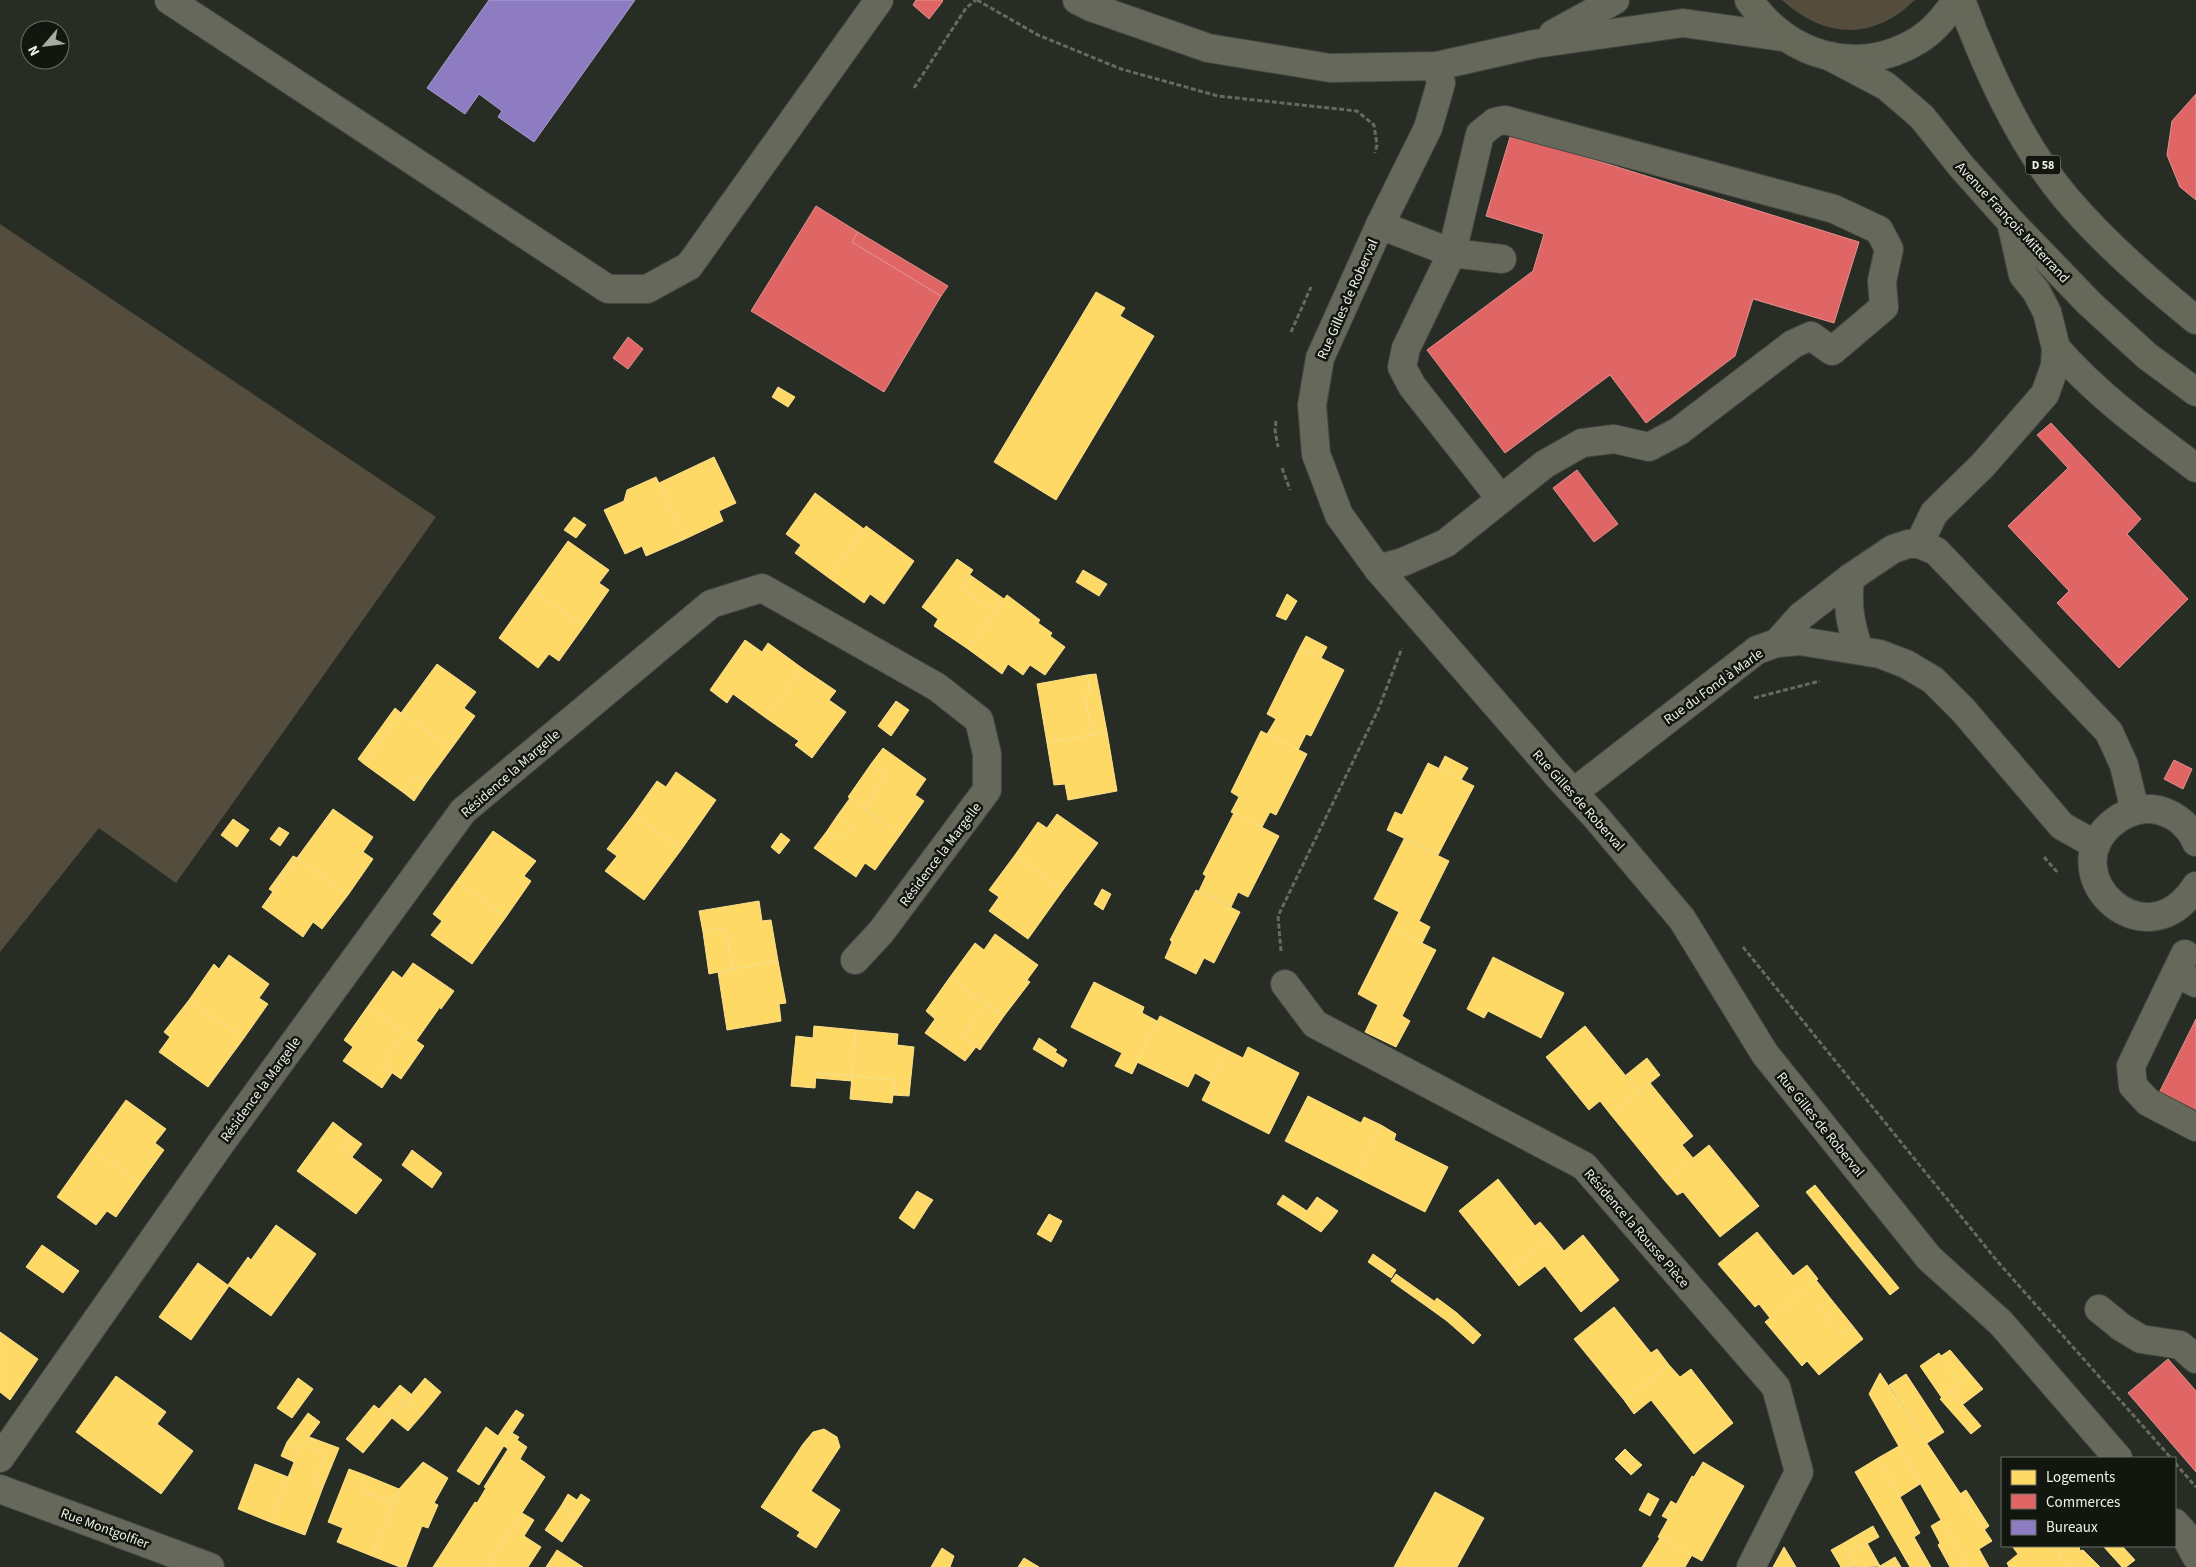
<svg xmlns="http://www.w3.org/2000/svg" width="2196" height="1567" font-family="'Source Sans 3',sans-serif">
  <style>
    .green { fill: #544c3d }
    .homes { fill: #ffd966; stroke: #f9e08d }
    .shops { fill: #e06666; stroke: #e3908d }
    .offices { fill: #8e7cc3; stroke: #aa9fce }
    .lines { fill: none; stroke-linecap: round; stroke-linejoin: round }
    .minor-casing { stroke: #434740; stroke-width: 30 }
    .major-casing { stroke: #434740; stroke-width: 30 }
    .path { stroke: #686960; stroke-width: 3; stroke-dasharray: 5 2.5; stroke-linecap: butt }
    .minor { stroke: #67685c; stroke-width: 28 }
    .major { stroke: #66685a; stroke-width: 28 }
    .labels { text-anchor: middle; stroke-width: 5; stroke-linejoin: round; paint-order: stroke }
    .shield { fill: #12160f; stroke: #aaafa7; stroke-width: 1 }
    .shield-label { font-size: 12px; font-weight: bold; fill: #ebf1e8 }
    .street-label { font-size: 14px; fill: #ebf1e8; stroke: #12160f }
  </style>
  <rect width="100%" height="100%" fill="#272c24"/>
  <g class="green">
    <path d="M 1782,0 L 1915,0 C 1873,41 1825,39 1782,0 Z"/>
    <polygon points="0,224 436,517 176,883 99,828 0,952"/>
  </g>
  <g class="homes">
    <polygon points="1096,292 1125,308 1120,316 1154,336 1056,500 994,462"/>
    <polygon points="778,387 795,397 788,407 772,397"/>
    <polygon points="714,457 736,503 719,511 723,521 685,539 659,483"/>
    <polygon points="656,477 685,539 646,556 642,546 625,554 604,510 624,501 627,490"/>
    <polygon points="815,493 864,529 829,578 795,553 801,545 786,534"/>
    <polygon points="574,517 586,525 576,538 564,530"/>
    <polygon points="866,526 914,561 884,604 870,594 864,603 829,578"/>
    <polygon points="568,541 609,570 599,583 609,590 584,626 533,590"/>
    <polygon points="957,559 973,570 960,588 995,612 968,649 934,626 938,619 922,607"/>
    <polygon points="1083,570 1107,584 1099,596 1076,582"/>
    <polygon points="970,575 1004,599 995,612 960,588"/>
    <polygon points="533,590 584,626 559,661 549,654 538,668 499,638"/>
    <polygon points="1287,594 1297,601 1286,620 1276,616"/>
    <polygon points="1007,595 1040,620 1038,623 1052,633 1050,636 1065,647 1045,675 1030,665 1023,675 1008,664 1002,674 968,649"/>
    <polygon points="1306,636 1327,647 1321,658 1300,647"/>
    <polygon points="745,640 762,652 768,643 802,668 766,718 733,694 727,703 710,690"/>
    <polygon points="1300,647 1344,670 1311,736 1306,734 1298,750 1267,734 1276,719 1267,714"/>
    <polygon points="437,664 476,692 464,708 475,716 451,749 401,713"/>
    <polygon points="802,668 836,691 829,700 846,712 812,758 795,745 799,741 766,718"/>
    <polygon points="1096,674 1107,732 1092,735 1085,694 1090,693 1087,675"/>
    <polygon points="1087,675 1090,693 1085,694 1092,735 1047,743 1037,684"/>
    <polygon points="896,701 909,710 891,736 878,726"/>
    <polygon points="395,708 401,713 364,764 358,759"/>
    <polygon points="401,713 451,749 426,783 416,776 404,793 364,764"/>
    <polygon points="1261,731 1307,754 1276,815 1270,812 1262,827 1231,812 1239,797 1231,792"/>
    <polygon points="1107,732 1117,791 1068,800 1065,784 1054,785 1047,743"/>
    <polygon points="883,748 926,779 915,795 924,801 900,835 864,808 887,776 871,764"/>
    <polygon points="1445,756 1468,768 1461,780 1439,768"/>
    <polygon points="1428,763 1474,786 1438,855 1387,830 1395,812 1402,815"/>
    <polygon points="871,764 887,776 864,808 848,797"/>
    <polygon points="676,772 716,800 681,850 633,815 657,781 666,787"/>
    <polygon points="416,776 426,783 414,801 404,793"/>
    <polygon points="850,798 900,835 875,870 865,863 856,877 814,848 827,831 840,841 851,825 837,816"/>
    <polygon points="333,809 373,837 363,852 373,859 348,895 297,858"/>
    <polygon points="1234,813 1279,836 1248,897 1238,892 1231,907 1199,891 1206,876 1203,874"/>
    <polygon points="1057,814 1098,843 1063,890 1015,855 1038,822 1047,828"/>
    <polygon points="633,815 681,850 644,900 605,871 617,856 607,849"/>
    <polygon points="837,816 851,825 840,841 827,831"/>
    <polygon points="233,819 249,830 237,847 221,835"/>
    <polygon points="279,827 289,833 280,846 270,839"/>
    <polygon points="493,831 536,861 524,876 531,881 506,917 457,881"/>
    <polygon points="781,833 790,840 779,854 771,847"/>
    <polygon points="1404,839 1449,861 1419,921 1430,927 1422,943 1391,928 1399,912 1374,899"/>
    <polygon points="1015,855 1063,890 1028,939 989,911 999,897 989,890"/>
    <polygon points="293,856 297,858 273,892 269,889"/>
    <polygon points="297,858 348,895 322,929 313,922 303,937 262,907"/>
    <polygon points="457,881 506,917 472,964 431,935 442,921 433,914"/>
    <polygon points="1102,889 1111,894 1103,910 1094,904"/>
    <polygon points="1196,890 1240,912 1214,963 1204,958 1196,974 1165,958 1172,942 1170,940"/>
    <polygon points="759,901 762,921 771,920 778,961 732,969 726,928 703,932 699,911"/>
    <polygon points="726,928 732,969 709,974 703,932"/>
    <polygon points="1391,928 1436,950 1402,1016 1410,1021 1396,1047 1365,1032 1378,1005 1358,994"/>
    <polygon points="995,934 1038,965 1027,980 1030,982 1004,1016 950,977 975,943 984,950"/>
    <polygon points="229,955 269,984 259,998 268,1004 244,1038 189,1000 214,964 219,969"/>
    <polygon points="1493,957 1564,993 1541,1038 1488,1011 1484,1018 1467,1009"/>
    <polygon points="778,961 786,1003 779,1004 781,1021 727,1030 718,972"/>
    <polygon points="413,963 454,991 441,1009 440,1007 416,1041 368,1006 393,971 402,978"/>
    <polygon points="950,977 987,1004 962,1037 976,1047 965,1061 925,1033 935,1019 926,1011"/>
    <polygon points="1094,982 1144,1007 1142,1013 1157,1021 1132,1074 1115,1066 1122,1053 1071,1027"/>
    <polygon points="189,1000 244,1038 208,1087 159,1052 170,1037 164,1032"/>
    <polygon points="987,1004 1004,1016 980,1050 962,1037"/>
    <polygon points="368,1006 405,1033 381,1065 392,1073 382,1088 343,1061 353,1047 344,1040"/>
    <polygon points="1160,1016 1227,1050 1211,1082 1195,1073 1188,1087 1137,1062"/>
    <polygon points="814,1026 856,1030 852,1076 816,1073 815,1088 791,1086 796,1036 813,1038"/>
    <polygon points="1585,1026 1639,1092 1611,1115 1600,1101 1589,1110 1546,1057"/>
    <polygon points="856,1030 898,1034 897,1045 914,1047 909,1096 893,1095 895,1080 852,1076"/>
    <polygon points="405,1033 424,1046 401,1079 381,1065"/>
    <polygon points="1039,1038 1057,1050 1055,1052 1067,1060 1063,1067 1033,1049"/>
    <polygon points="1248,1047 1299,1073 1269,1134 1202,1100 1227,1050 1243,1058"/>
    <polygon points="1647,1058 1660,1075 1639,1092 1626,1075"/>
    <polygon points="816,1073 852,1076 852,1081 816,1078"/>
    <polygon points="852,1076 895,1080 892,1103 850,1099"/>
    <polygon points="1650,1083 1693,1136 1682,1145 1693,1158 1665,1181 1611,1115"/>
    <polygon points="1308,1096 1361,1123 1364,1117 1381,1125 1356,1177 1285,1141"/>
    <polygon points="126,1100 166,1129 155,1143 164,1150 140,1183 91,1149"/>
    <polygon points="333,1122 351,1136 341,1149 382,1180 356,1214 297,1171"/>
    <polygon points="1381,1125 1396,1134 1394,1140 1448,1167 1425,1212 1356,1177"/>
    <polygon points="351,1136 362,1144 352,1157 341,1149"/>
    <polygon points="1709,1145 1759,1206 1720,1237 1683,1192 1677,1195 1665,1181"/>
    <polygon points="91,1149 140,1183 116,1217 107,1211 96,1225 57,1197"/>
    <polygon points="412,1150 442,1173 432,1188 402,1165"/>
    <polygon points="1498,1179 1535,1226 1540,1222 1552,1236 1508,1272 1459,1211"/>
    <polygon points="1815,1185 1862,1243 1853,1250 1806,1192"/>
    <polygon points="917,1191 933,1200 928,1207 913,1197"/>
    <polygon points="1283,1195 1307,1211 1301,1219 1277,1204"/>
    <polygon points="913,1197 928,1207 914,1229 899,1218"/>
    <polygon points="1317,1197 1338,1211 1332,1219 1312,1204"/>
    <polygon points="1312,1204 1332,1219 1321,1232 1301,1219"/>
    <polygon points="1049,1214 1062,1221 1051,1242 1037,1234"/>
    <polygon points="276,1225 316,1254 271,1316 228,1285 248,1257 251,1260"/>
    <polygon points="1757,1232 1793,1276 1807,1265 1818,1279 1770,1318 1759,1304 1755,1307 1718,1264"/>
    <polygon points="1583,1235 1619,1280 1581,1312 1545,1266 1519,1286 1508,1272 1552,1236 1564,1251"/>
    <polygon points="1862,1243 1899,1288 1890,1295 1853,1250"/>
    <polygon points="42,1245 79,1271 63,1293 26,1267"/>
    <polygon points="1373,1254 1396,1270 1391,1278 1368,1262"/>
    <polygon points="198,1263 229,1286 191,1340 159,1317"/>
    <polygon points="1396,1274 1434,1301 1429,1308 1391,1281"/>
    <polygon points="1816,1280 1831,1299 1820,1309 1841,1334 1852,1325 1863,1339 1819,1375 1807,1361 1802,1366 1765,1322"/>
    <polygon points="1437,1298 1457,1313 1447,1321 1429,1308"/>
    <polygon points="1831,1299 1852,1325 1841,1334 1820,1309"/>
    <polygon points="1614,1307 1651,1353 1657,1349 1669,1365 1624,1400 1574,1339"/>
    <polygon points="1457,1313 1481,1335 1473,1344 1447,1321"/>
    <polygon points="0,1332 38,1359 10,1400 0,1392"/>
    <polygon points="1950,1350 1971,1375 1960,1384 1941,1356"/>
    <polygon points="1939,1353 1960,1384 1942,1398 1920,1366"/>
    <polygon points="1669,1365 1680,1377 1691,1369 1733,1423 1694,1454 1651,1400 1634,1414 1624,1400"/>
    <polygon points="1880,1373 1992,1541 1979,1549 1989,1567 1968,1567 1869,1394"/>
    <polygon points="1906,1374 1944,1432 1927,1443 1889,1385"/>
    <polygon points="1971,1375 1983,1389 1962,1405 1951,1391"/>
    <polygon points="116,1376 166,1412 157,1424 193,1451 161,1494 76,1432"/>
    <polygon points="298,1378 313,1389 292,1418 277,1408"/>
    <polygon points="425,1378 441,1392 422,1415 405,1402"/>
    <polygon points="400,1385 411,1394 391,1419 379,1409"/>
    <polygon points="1951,1391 1981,1426 1971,1434 1940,1399"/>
    <polygon points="405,1402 422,1415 408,1431 392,1418"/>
    <polygon points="374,1405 391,1419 363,1453 346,1439"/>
    <polygon points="516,1410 524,1415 512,1433 504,1427"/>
    <polygon points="308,1413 320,1422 299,1450 287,1442"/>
    <polygon points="486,1427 498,1436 504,1427 512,1433 479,1485 457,1471"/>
    <polygon points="824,1429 837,1437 840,1447 811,1491 840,1510 816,1548 797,1536 800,1532 761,1507 803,1444 813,1432"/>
    <polygon points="512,1433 519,1437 517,1440 527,1447 520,1459 545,1477 487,1567 433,1567 475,1502 477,1503 486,1488 484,1487 508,1449 504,1446"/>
    <polygon points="309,1437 312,1438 309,1447 325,1454 315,1483 323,1487 305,1535 270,1522 299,1450"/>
    <polygon points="312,1438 339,1448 323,1487 315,1483 325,1454 309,1447"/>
    <polygon points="287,1442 299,1450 294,1462 281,1456"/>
    <polygon points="1899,1446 1920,1484 1900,1497 1878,1458"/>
    <polygon points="1625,1449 1633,1457 1623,1467 1615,1459"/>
    <polygon points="1633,1457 1642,1465 1631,1475 1623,1467"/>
    <polygon points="1878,1458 1920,1533 1914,1537 1931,1567 1910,1567 1855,1472"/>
    <polygon points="423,1462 448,1478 434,1503 438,1505 428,1528 422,1526 406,1567 400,1567 372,1556 399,1489"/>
    <polygon points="1703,1462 1744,1486 1702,1561 1658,1537 1692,1476 1694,1477"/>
    <polygon points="255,1464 288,1477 270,1522 238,1509"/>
    <polygon points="349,1469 365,1475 360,1490 393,1503 372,1556 337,1542 343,1528 328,1522"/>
    <polygon points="365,1475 399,1489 393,1503 360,1490"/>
    <polygon points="1966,1490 1989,1526 1984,1530 1960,1494"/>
    <polygon points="1435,1492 1484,1518 1457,1567 1394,1567"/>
    <polygon points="1648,1493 1659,1499 1650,1516 1639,1510"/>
    <polygon points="568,1494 577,1500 581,1494 590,1500 578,1518 561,1506"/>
    <polygon points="1671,1501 1676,1504 1668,1519 1662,1516"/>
    <polygon points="561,1506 578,1518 562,1542 545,1530"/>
    <polygon points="522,1513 534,1520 524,1536 541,1547 528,1567 487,1567"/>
    <polygon points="1941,1520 1968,1567 1950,1567 1938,1545 1940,1543 1931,1526"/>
    <polygon points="1873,1526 1879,1537 1848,1554 1842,1544"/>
    <polygon points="1660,1538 1692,1555 1685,1567 1642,1567"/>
    <polygon points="1867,1543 1880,1566 1848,1567 1854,1563 1848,1554"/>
    <polygon points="1842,1544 1854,1563 1848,1567 1841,1567 1831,1550"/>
    <polygon points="2012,1546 2058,1546 2060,1557 2069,1567 2009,1567 2007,1563 2018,1554"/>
    <polygon points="2051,1546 2079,1546 2080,1551 2083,1550 2100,1567 2069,1567 2060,1557 2058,1546"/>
    <polygon points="2103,1546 2122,1546 2135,1560 2126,1567 2122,1567"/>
    <polygon points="1784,1547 1796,1567 1773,1567"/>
    <polygon points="942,1548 954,1556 950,1567 931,1567"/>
    <polygon points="557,1550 583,1567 546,1567"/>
    <polygon points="1895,1557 1901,1567 1878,1567 1880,1566"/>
    <polygon points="1024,1558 1039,1567 1018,1567"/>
  </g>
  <g class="shops">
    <polygon points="916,0 942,0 943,1 929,19 913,5"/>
    <polygon points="2196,94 2196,200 2180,187 2167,155 2172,121"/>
    <polygon points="1511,134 1859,242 1834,323 1753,299 1735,356 1646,423 1610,375 1505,453 1427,350 1533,271 1544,234 1486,216"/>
    <polygon points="816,206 858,232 852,242 941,296 884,392 751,311"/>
    <polygon points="858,232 948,286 941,296 852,242"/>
    <polygon points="628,337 643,349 628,369 613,358"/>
    <polygon points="2051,423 2141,519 2127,534 2188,599 2119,668 2057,603 2069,591 2008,526 2068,468 2037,435"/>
    <polygon points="1577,470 1618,524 1594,542 1553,488"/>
    <polygon points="2174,760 2192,769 2183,789 2164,779"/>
    <polygon points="2196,1019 2196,1111 2159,1093"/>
    <polygon points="2168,1359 2196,1391 2196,1472 2128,1393"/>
  </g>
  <polygon class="offices" points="489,0 635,0 534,142 498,117 502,111 479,94 465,114 427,88"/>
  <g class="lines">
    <defs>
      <g id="minor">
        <polyline points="169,0 608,289 647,289 689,266 879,0"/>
        <polyline points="1077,0 1091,7 1208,48 1330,68 1437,66 1535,44 1683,23 1783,37"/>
        <polyline points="1553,34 1615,0"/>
        <polyline points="1437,66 1441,83 1428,128 1380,225 1320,358 1312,405 1316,454 1339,515 1378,569 1558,776 1595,816 1682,919 1765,1054 1929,1258 2001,1323 2118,1458"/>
        <polyline points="1380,225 1452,253 1406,348 1402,367 1412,386 1501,499"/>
        <path d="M 2056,348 C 2097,395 2147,431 2196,468"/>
        <polyline points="1919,544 1934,513 1983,465 2045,394 2055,366 2056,348"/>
        <polyline points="1378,569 1403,562 1446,543 1545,464 1582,443 1614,439 1649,447 1679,431 1793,344 1811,336 1832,351 1884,307 1882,281 1889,249 1879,230 1834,209 1505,120 1495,122 1480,134 1452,253 1502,259"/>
        <path d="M 1850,578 C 1847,606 1850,623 1859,650"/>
        <polyline points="1777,643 1801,616 1850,578 1893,549 1908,544 1919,544 1936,551 2109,732 2124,765 2135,811"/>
        <polyline points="1574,792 1757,650 1777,643 1800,641 1880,654 1906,664 1933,680 1963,710 2062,826 2096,845"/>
        <path d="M 2196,842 C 2189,824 2171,811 2152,809 C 2136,808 2121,815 2110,825 C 2054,876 2146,964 2196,886"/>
        <polyline points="2185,954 2131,1066 2133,1086 2148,1102 2196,1127"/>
        <polyline points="2176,973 2196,983"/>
        <polyline points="1285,984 1315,1024 1584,1166 1776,1387 1799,1472 1751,1567"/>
        <polyline points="2099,1309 2121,1327 2141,1339 2180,1345 2196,1359"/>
        <polyline points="0,1458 221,1143 463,811 711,604 762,588 937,687 979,720 987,754 987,790 881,932 855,960"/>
        <polyline points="0,1489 210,1567"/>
        <polyline points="2175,1523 2183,1532 2196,1556"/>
      </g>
      <g id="major">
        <path d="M 1749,0 C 1787,56 1857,77 1917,41 C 1934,31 1946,15 1957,0"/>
        <path d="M 1961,0 C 1986,67 2019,142 2066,198 C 2104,243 2150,283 2196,320"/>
        <polyline points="1829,56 1886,86 1922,117 1961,166 2011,222 2090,304 2147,356 2196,392"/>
        <polyline points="2011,222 2023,275 2036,291 2047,312 2056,348"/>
      </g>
    </defs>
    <use href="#minor" class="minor-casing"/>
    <use href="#major" class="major-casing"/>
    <g class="path">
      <polyline points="977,0 1038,35 1121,69 1218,96 1357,111 1374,125 1377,145 1375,153"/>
      <polyline points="914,88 966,8 976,0"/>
      <polyline points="1291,332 1311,287"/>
      <polyline points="1276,421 1275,430 1278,447"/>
      <polyline points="1282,468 1290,490"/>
      <polyline points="1754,698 1820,681"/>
      <polyline points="2044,857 2058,873"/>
      <polyline points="1743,947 1998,1262 2171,1458"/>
      <polyline points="1281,951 1278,916 1378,710 1402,648"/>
      <polyline points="2175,1463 2196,1487"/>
    </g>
    <use href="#minor" class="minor"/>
    <use href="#major" class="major"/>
  </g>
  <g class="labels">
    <rect class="shield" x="2025.5" y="155.5" width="35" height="19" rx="4"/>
    <g class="shield-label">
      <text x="2043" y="169">D 58</text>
    </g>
    <g class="street-label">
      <text transform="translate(2013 222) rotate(47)" y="5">Avenue François Mitterrand</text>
      <text transform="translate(1347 299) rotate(-66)" y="5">Rue Gilles de Roberval</text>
      <text transform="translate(1713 686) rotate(-36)" y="5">Rue du Fond à Marle</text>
      <text transform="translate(510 773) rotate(-41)" y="5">Résidence la Margelle</text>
      <text transform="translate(1579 800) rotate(48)" y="5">Rue Gilles de Roberval</text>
      <text transform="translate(940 854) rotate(-53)" y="5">Résidence la Margelle</text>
      <text transform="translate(260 1089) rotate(-54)" y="5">Résidence la Margelle</text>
      <text transform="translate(1821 1124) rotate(51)" y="5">Rue Gilles de Roberval</text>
      <text transform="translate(1637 1228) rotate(49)" y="5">Résidence la Rousse Pièce</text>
      <text transform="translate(105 1528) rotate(20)" y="5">Rue Montgolfier</text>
    </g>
  </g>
  <rect x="2001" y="1457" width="175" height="90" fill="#12160f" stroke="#696e66"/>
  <rect x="2011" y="1470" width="25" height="15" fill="#ffd966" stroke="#696e66"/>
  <text x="2046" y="1482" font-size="15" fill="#ebf1e8">Logements</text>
  <rect x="2011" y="1494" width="25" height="15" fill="#e06666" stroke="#696e66"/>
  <text x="2046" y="1507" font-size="15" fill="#ebf1e8">Commerces</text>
  <rect x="2011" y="1520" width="25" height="15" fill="#8e7cc3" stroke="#696e66"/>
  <text x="2046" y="1532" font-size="15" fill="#ebf1e8">Bureaux</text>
  <g transform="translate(45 45) rotate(242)"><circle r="24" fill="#12160f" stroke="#696e66"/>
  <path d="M0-4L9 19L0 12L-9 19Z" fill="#a6aca3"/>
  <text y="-8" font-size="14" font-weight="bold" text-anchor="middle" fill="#ebf1e8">N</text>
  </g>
</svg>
